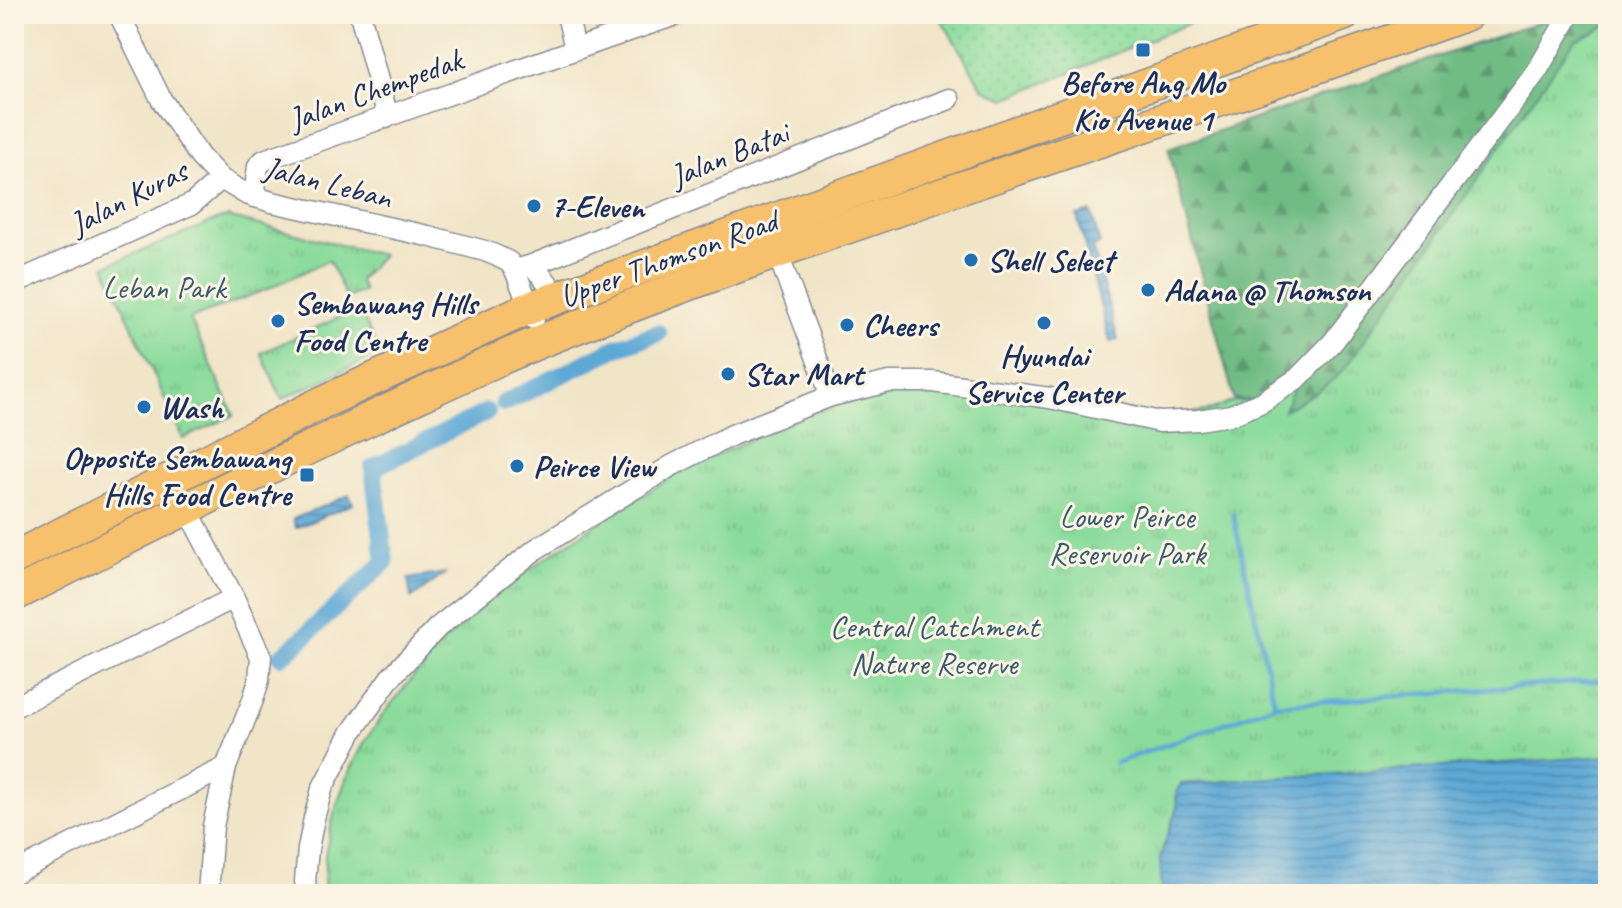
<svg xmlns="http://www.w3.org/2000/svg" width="1622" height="908" font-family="Caveat,sans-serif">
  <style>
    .grass { fill: url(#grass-dots); stroke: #53867d; stroke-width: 2 }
    .forest { fill: url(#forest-firs); stroke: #467671; stroke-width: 2 }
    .park { fill: url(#park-tufts); stroke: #53867d; stroke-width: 2 }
    .water { fill: url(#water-rules); stroke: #3c6c9a; stroke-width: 2 }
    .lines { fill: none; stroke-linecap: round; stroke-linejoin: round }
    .stream { stroke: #5da8d5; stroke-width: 5 }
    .canal { stroke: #5da8d5; stroke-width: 18 }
    .street-casing { stroke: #868a93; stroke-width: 23 }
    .primary-casing { stroke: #868a93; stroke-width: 35 }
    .street { stroke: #fff; stroke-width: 20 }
    .primary { stroke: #f7c06c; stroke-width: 32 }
    .poi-dot { fill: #1f6fb2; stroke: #fcf5e5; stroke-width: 3 }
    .labels { text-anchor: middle; stroke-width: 6; stroke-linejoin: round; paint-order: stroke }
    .poi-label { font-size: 32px; font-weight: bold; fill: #1b2f5e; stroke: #fcf5e5; text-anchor: start }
    .street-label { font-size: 32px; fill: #1b2f5e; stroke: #fcf5e5 }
    .park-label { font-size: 32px; fill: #375a6e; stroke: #fcf5e5 }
  </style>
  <defs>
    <pattern id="grass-dots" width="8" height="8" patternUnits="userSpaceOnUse" patternTransform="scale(2)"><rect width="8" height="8" fill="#8bdc9c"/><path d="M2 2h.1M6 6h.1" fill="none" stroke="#77bd89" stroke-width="1.8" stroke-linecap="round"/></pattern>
    <pattern id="forest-firs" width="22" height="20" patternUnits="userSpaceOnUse" patternTransform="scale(2)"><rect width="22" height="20" fill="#70bc84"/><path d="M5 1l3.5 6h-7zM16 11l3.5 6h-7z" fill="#5b996f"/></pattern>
    <pattern id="park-tufts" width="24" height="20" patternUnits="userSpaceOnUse" patternTransform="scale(2)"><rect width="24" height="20" fill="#8bdc9c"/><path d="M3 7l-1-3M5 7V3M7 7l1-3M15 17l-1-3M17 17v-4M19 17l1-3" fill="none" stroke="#77bd89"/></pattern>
    <pattern id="water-rules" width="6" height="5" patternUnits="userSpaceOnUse" patternTransform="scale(2)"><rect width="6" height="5" fill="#5da8d5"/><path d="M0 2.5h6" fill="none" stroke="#4c89b0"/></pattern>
  </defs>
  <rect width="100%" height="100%" fill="#fcf5e5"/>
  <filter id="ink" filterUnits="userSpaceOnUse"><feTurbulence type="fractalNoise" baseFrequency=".0125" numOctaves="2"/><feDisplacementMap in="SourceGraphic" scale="16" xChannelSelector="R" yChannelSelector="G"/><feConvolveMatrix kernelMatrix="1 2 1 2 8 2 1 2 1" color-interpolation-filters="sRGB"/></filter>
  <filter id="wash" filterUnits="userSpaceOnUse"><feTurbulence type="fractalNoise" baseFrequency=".006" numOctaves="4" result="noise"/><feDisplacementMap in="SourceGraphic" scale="32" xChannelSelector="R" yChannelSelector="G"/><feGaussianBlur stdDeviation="1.8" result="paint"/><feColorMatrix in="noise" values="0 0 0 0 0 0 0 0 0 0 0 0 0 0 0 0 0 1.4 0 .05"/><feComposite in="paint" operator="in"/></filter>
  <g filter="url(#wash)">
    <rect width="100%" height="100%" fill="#f1e5c8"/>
    <polygon class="grass" points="938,14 1212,14 1005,99 983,89"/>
    <polygon class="forest" points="1564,14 1608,14 1608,480 1600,615 1262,402 1234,399 1168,148"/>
    <g class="park">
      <path d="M 1608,25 L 1608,894 L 324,894 L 325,855 L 334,813 L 346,779 L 364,743 L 384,713 L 434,651 L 487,602 L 534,566 L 595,525 L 683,470 L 800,417 L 842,403 L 933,382 L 1166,416 L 1207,411 L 1234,401 L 1262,402 L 1298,378 L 1284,410 C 1307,398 1330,386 1346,367 L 1574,41 Z"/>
      <polygon points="227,217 382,255 359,280 364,291 346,298 329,260 267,289 190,319 234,415 183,439 105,266 219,219"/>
      <polygon points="359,308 380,354 282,399 261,353"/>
    </g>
    <g class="water">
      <polygon points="1091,212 1100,244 1093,247 1118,340 1110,342 1077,216"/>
      <polygon points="349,495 353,504 296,528 293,519"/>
      <polygon points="446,573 411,599 408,579"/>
      <polygon points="1608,756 1608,894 1162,894 1160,858 1177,807 1176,792 1181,784"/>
    </g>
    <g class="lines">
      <g class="stream">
        <polyline points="1233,514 1275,705 1608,680"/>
        <polyline points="1116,763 1275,705"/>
      </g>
      <g class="canal">
        <polyline points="504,403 618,347 658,333"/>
        <polyline points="281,656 291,649 385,562 373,468 487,412"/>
      </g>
    </g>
  </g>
  <g filter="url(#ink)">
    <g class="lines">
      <defs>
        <g id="street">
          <polyline points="119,14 161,99 200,157 221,179 246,194 272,202 428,236 485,251 497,256 509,262 515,270 534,319"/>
          <polyline points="360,14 385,106 386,118"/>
          <polyline points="567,14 575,49"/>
          <path d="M 254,197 L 258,166 L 264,160 C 403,112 540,60 679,14"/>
          <polyline points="777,252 831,396"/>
          <polyline points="532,265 547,282 554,299"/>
          <polyline points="515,270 532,265 949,99"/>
          <polyline points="14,283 192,204 221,179"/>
          <polyline points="171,478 234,598 261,657 259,680 253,700 226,767 213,826 208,894"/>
          <polyline points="14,707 234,598"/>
          <polyline points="14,873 226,767"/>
          <polyline points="307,894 305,881 308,849 314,818 322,789 351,733 390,678 438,627 536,549 671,466 732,435 831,396 889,382 933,382 1050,398 1160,422 1198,420 1231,415 1262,402 1298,378 1333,342 1537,71 1570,14"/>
        </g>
        <g id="primary">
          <polyline points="14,558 321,403 529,308 1345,14"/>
          <path d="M 14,595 C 134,535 253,474 374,417 C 429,392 483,365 539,342 C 843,220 1158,126 1467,14"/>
        </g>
      </defs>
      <use href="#street" class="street-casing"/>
      <use href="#primary" class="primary-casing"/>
      <use href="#street" class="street"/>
      <use href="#primary" class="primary"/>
    </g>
  </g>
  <g class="poi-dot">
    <rect x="1135" y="42" width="16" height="16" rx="4"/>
    <circle cx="534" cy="206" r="8"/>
    <circle cx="971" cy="260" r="8"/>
    <circle cx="1148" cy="290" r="8"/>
    <circle cx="278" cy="321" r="8"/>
    <circle cx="1044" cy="323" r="8"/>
    <circle cx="847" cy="325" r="8"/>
    <circle cx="728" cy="374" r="8"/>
    <circle cx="144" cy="407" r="8"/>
    <circle cx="517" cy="466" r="8"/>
    <rect x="299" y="467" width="16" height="16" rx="4"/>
  </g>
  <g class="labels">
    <g class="poi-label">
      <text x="1143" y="93" text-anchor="middle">Before Ang Mo<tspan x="1143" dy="37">Kio Avenue 1</tspan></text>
      <text x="550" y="217">7-Eleven</text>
      <text x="987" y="271">Shell Select</text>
      <text x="1164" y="301">Adana @ Thomson</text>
      <text x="294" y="314">Sembawang Hills<tspan x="294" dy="37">Food Centre</tspan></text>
      <text x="863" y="336">Cheers</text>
      <text x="1044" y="366" text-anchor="middle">Hyundai<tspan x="1044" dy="37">Service Center</tspan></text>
      <text x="744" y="385">Star Mart</text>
      <text x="160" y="418">Wash</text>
      <text x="291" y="468" text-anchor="end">Opposite Sembawang<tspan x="291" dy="37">Hills Food Centre</tspan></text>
      <text x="533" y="477">Peirce View</text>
    </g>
    <g class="street-label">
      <text transform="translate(375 89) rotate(-20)" y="11">Jalan Chempedak</text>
      <text transform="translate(729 154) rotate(-22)" y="11">Jalan Batai</text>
      <text transform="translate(328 182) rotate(14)" y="11">Jalan Leban</text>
      <text transform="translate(128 197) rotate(-27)" y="11">Jalan Kuras</text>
      <text transform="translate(668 258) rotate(-20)" y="11">Upper Thomson Road</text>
    </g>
    <g class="park-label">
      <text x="164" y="298">Leban Park</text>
      <text x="1127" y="527">Lower Peirce<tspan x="1127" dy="37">Reservoir Park</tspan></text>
      <text x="934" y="637">Central Catchment<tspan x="934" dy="37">Nature Reserve</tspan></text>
    </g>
  </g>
  <rect width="1622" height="908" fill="none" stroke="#fcf5e5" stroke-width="48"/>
</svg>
